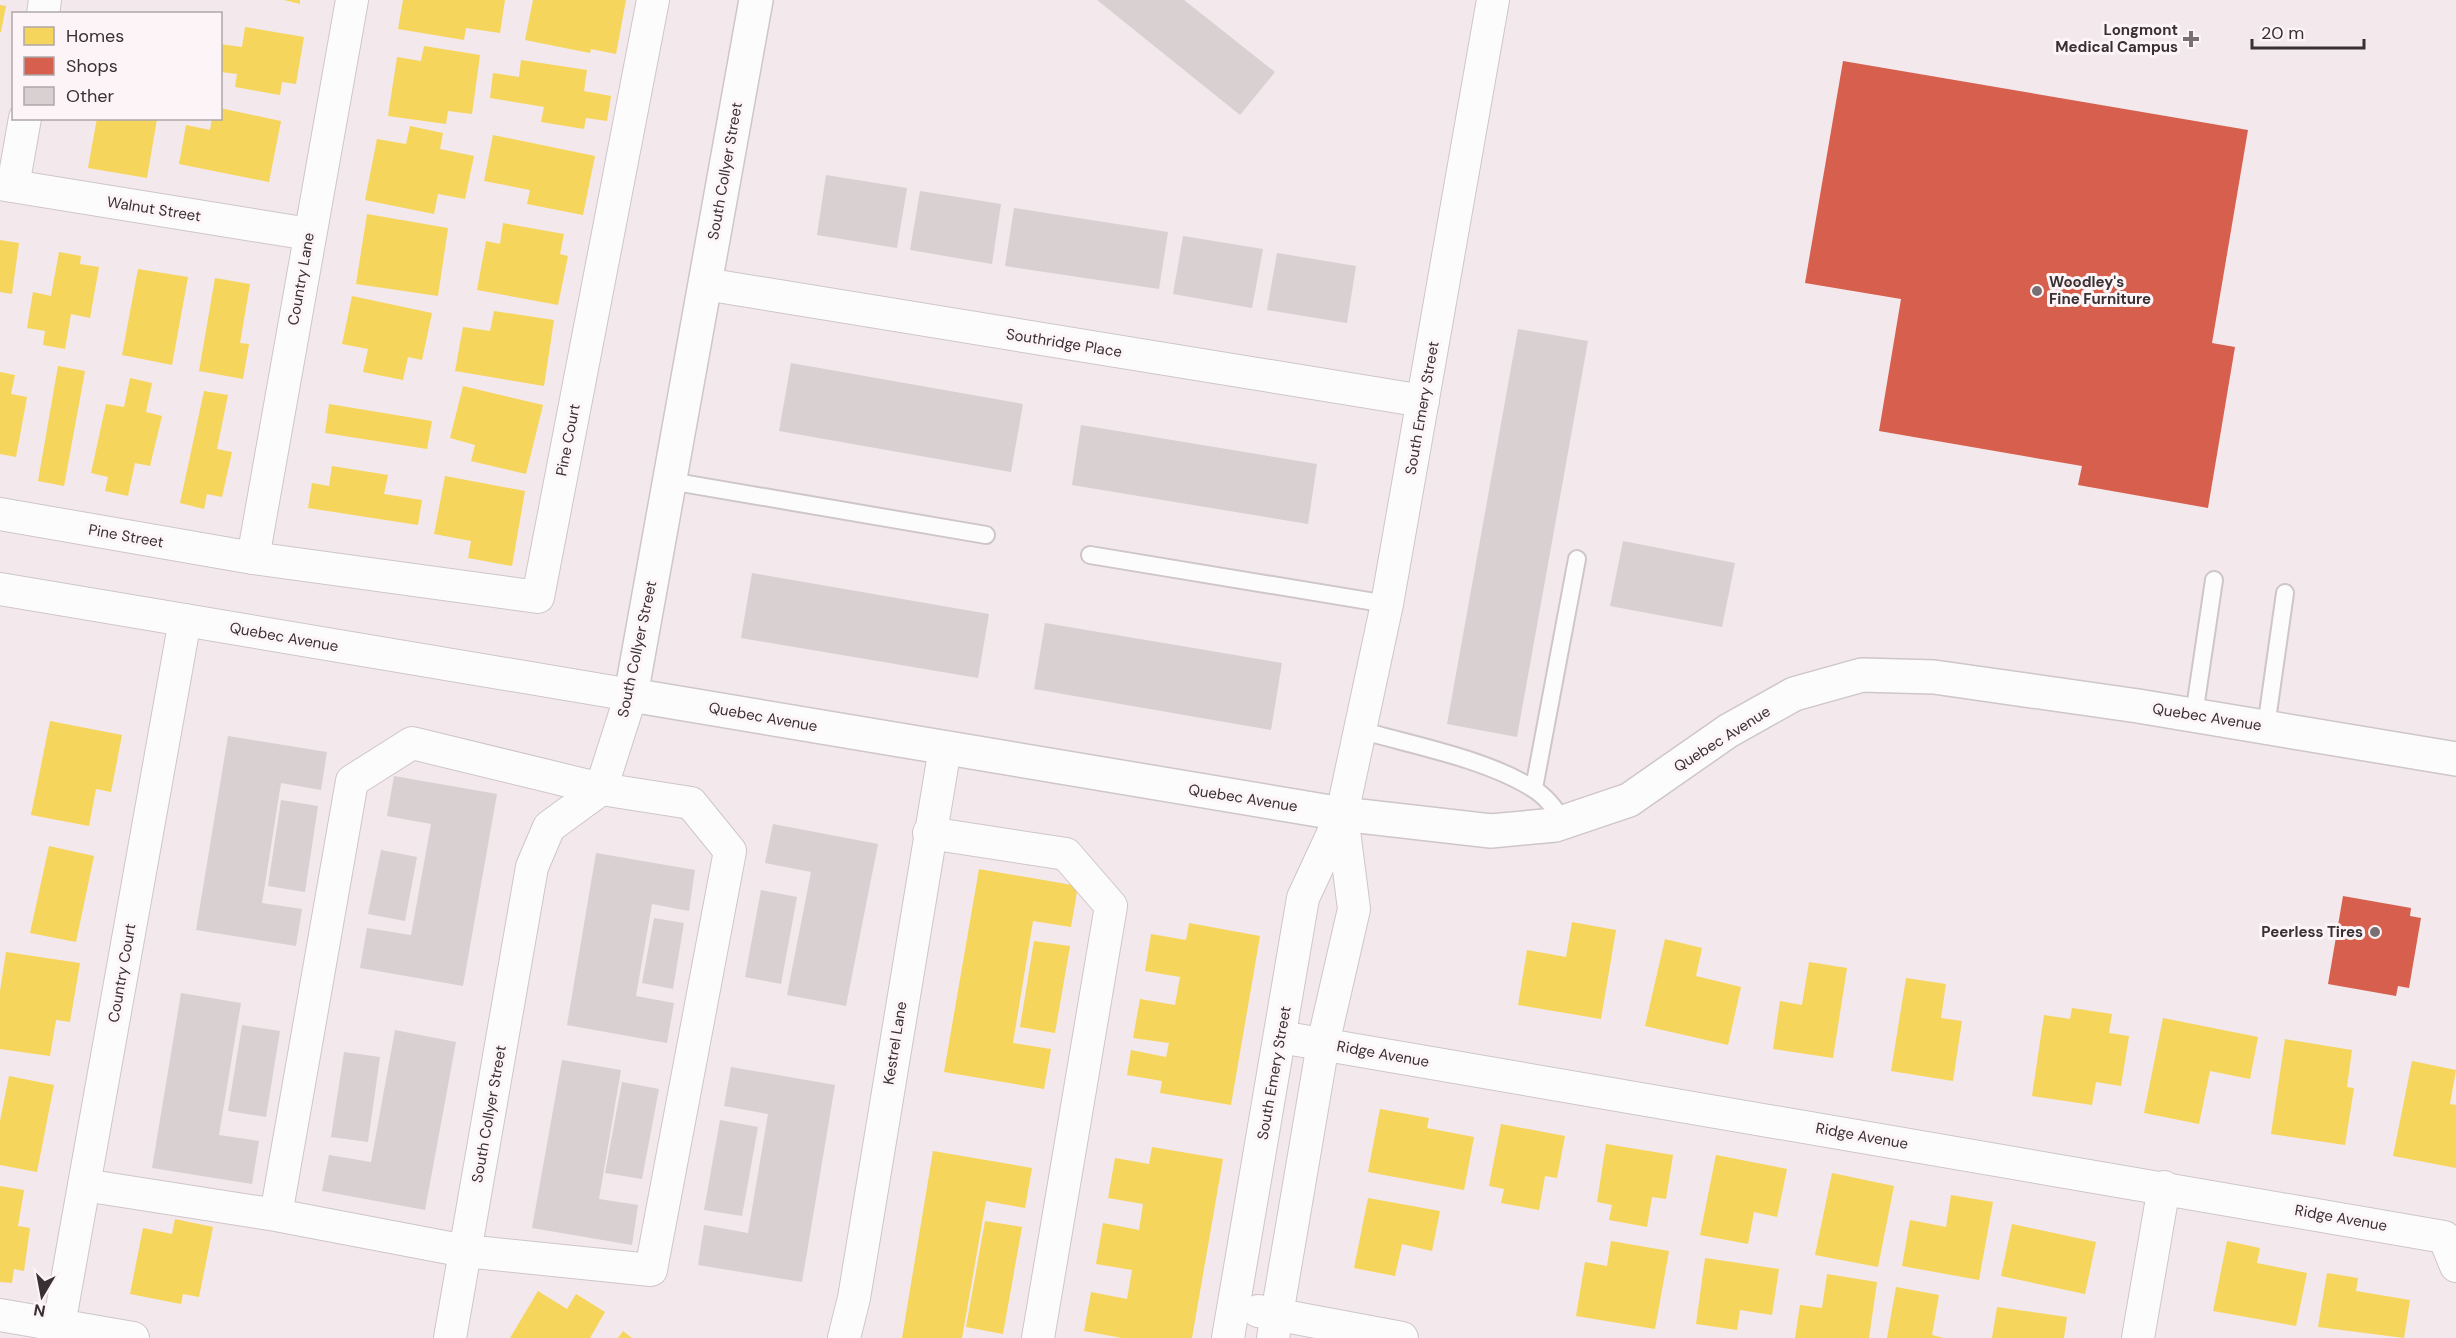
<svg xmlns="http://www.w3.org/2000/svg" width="2456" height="1338" font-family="'DM Sans',sans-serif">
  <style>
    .homes { fill: #f6d55c }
    .shops { fill: #d6604d }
    .building { fill: #d9d0d2 }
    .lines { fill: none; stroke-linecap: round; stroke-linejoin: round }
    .service-casing { stroke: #cec6c9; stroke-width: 20 }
    .minor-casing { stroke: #cec6c9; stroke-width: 34 }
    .tertiary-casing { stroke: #cec6c9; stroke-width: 36 }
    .service { stroke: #fdfcfc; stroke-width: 16 }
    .minor { stroke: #fdfcfc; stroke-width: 32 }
    .tertiary { stroke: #fdfcfc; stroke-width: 33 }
    .poi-dot { fill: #797073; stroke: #fcf4f7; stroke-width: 2 }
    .labels { text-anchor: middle; stroke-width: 6; stroke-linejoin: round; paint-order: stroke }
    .poi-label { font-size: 15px; font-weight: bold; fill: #383033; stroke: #fcf4f7; text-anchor: end }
    .street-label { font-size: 15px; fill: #383033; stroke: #fcf4f7 }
  </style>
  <rect width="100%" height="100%" fill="#f3e8eb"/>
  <g class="homes">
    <polygon points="284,0 300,0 300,4"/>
    <polygon points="403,0 505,0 500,33 466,28 464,40 398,29"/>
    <polygon points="533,0 626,0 616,54 591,49 590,53 525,40"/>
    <polygon points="0,5 6,6 1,32 0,32"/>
    <polygon points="245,27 304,37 296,84 282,82 280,95 235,87 237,74 220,72 220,44 242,47"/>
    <polygon points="424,46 480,55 472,114 448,111 446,124 388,116 397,57 421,61"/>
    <polygon points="521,60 587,70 584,91 611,96 607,121 586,118 584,129 541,122 544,107 490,98 493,73 519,77"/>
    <polygon points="220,108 281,121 269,182 179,164 186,125 210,130 212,118 220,118"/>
    <polygon points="97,118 157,119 147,178 88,168"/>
    <polygon points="410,126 443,133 440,149 474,156 465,199 438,194 434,214 365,200 377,139 406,144"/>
    <polygon points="493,135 595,156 583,215 527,204 530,190 484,181"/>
    <polygon points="367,214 448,228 438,296 356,284"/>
    <polygon points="503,223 564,234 560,254 568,256 558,305 477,290 486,241 500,244"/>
    <polygon points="0,240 19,243 12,294 0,292"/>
    <polygon points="59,252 81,256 80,264 99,267 90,318 71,314 65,349 43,345 45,331 27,328 33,292 51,296"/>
    <polygon points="138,269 188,277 172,365 122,355"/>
    <polygon points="215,278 250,284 240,343 249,344 243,379 199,371"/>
    <polygon points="352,296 432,313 422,360 408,357 403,380 363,372 368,349 342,344"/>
    <polygon points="494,311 554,320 544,386 455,371 463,327 490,331"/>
    <polygon points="58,366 85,371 64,486 38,481"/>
    <polygon points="0,372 15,375 11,394 27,397 16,457 0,454"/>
    <polygon points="130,378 152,383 146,412 162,416 150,466 135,463 128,496 105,491 108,477 91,473 106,404 124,407"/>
    <polygon points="463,386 543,405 526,474 471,461 475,445 450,438"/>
    <polygon points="204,391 228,395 217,449 232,452 222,497 207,494 204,509 180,503"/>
    <polygon points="329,404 432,421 427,449 325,433"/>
    <polygon points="332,466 388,475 384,494 422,500 418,525 308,508 312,483 329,486"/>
    <polygon points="445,476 525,491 512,566 468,558 471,541 434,534"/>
    <polygon points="50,721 122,735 111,792 96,789 89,826 31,815"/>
    <polygon points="49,846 94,856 76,942 30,933"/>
    <polygon points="979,869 1078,886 1071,927 1033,921 1013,1043 1051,1049 1044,1089 944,1072"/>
    <polygon points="1572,922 1616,930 1601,1019 1518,1005 1527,950 1566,957"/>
    <polygon points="1189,923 1260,936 1231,1105 1160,1093 1162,1081 1127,1075 1131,1050 1166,1057 1169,1043 1133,1038 1140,999 1175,1005 1180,977 1145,971 1151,934 1186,940"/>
    <polygon points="1665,939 1702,948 1696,976 1741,987 1728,1045 1645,1026"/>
    <polygon points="1034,941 1070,946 1055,1033 1020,1027"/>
    <polygon points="6,952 80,963 70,1022 56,1020 50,1056 0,1049 0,991"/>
    <polygon points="1809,962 1847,968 1833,1058 1773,1049 1780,1001 1802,1005"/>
    <polygon points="1906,978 1946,984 1941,1018 1962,1021 1953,1081 1891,1071"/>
    <polygon points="2072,1008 2112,1014 2109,1033 2129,1036 2121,1086 2096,1082 2092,1105 2032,1096 2044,1015 2070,1019"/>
    <polygon points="2163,1018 2258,1037 2250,1079 2210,1071 2199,1124 2144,1113"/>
    <polygon points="2285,1039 2352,1050 2347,1087 2354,1088 2345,1145 2271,1134"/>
    <polygon points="2412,1061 2456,1070 2450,1104 2456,1105 2456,1168 2393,1156"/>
    <polygon points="9,1076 54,1085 37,1172 0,1165 0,1121"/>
    <polygon points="1380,1109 1429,1118 1427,1128 1474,1137 1464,1190 1368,1172"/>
    <polygon points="1501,1124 1565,1136 1557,1178 1545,1176 1539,1210 1501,1203 1504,1189 1489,1186"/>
    <polygon points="1606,1144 1673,1155 1666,1199 1652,1197 1647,1227 1609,1220 1612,1205 1597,1202"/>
    <polygon points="1152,1147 1223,1159 1192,1338 1122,1338 1084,1331 1091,1292 1127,1299 1132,1270 1096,1264 1103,1223 1139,1230 1143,1204 1108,1198 1115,1158 1149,1164"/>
    <polygon points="933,1151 1032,1168 1025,1208 986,1201 962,1338 902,1338"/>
    <polygon points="1716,1155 1787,1169 1777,1217 1754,1212 1748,1244 1700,1235"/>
    <polygon points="1832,1173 1894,1186 1878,1267 1815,1255"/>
    <polygon points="0,1186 24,1190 18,1226 30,1228 24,1271 14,1269 12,1283 0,1282"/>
    <polygon points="1951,1195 1993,1202 1979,1280 1902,1266 1910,1220 1946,1227"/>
    <polygon points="1368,1198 1440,1211 1432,1251 1402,1244 1395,1276 1354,1268"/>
    <polygon points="175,1219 213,1227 199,1297 183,1294 181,1304 130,1294 143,1228 172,1234"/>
    <polygon points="985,1221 1022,1227 1003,1334 966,1327"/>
    <polygon points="2012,1224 2096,1242 2085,1294 2001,1276"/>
    <polygon points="1611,1241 1669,1251 1655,1329 1576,1316 1585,1262 1607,1266"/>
    <polygon points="2227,1241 2260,1248 2257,1263 2307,1273 2296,1326 2213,1311"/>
    <polygon points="1705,1258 1779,1269 1772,1315 1740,1310 1737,1330 1696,1324"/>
    <polygon points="2327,1273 2358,1278 2356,1291 2410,1300 2404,1338 2318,1327"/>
    <polygon points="1827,1274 1877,1282 1869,1338 1795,1338 1800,1305 1822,1308"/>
    <polygon points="1896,1287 1939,1295 1932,1335 1944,1338 1887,1338"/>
    <polygon points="538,1291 567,1309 576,1294 605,1312 590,1338 510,1338"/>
    <polygon points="1997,1307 2067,1317 2064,1338 1992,1338"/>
    <polygon points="623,1331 632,1338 618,1338"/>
  </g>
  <g class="shops">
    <polygon points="1843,61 2248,130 2212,343 2235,347 2208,508 2078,485 2082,466 1879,431 1901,299 1805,283"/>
    <polygon points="2343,896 2411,908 2410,916 2421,918 2409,988 2398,986 2396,996 2328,984"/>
  </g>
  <g class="building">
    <polygon points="1097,0 1184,0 1275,72 1240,115"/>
    <polygon points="826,175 907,188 897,248 817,235"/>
    <polygon points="920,191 1001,204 992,264 910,250"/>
    <polygon points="1014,208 1168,232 1159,289 1005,266"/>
    <polygon points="1183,236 1263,249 1252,308 1173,294"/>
    <polygon points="1277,253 1356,266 1347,323 1267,310"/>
    <polygon points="1518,329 1588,341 1517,737 1447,724"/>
    <polygon points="791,363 1023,404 1011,472 779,431"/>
    <polygon points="1081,425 1317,464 1308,524 1072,485"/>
    <polygon points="1623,541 1735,563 1722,627 1610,606"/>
    <polygon points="752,573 989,614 978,678 741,638"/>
    <polygon points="1045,623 1282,663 1271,730 1034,689"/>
    <polygon points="228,736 327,752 321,790 281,783 262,903 302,909 296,946 196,930"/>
    <polygon points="394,776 497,794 463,986 360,968 367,928 411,935 431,824 387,816"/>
    <polygon points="281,800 318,806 305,892 268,886"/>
    <polygon points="773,824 878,844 846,1006 787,995 811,872 765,863"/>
    <polygon points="381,850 417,857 405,921 368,914"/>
    <polygon points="596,853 695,870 689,911 652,904 636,996 674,1003 667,1043 567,1025"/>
    <polygon points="761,890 797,897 781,984 745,977"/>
    <polygon points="654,918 684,923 673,989 642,983"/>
    <polygon points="181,993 241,1003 219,1135 259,1141 252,1184 152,1168"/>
    <polygon points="242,1025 280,1031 266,1117 228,1111"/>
    <polygon points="395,1030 456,1042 425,1210 322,1191 329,1155 371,1162"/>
    <polygon points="344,1052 380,1057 368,1142 331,1137"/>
    <polygon points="562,1060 621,1070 599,1199 638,1205 632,1245 532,1228"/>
    <polygon points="731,1067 835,1085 802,1282 698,1265 704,1225 748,1233 768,1114 724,1106"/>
    <polygon points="622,1082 659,1089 642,1179 605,1173"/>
    <polygon points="720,1120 758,1127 742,1216 704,1210"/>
  </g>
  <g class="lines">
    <defs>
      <g id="service">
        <polyline points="670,481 986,535"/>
        <polyline points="1090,555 1387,604"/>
        <polyline points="2194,715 2214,580"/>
        <polyline points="2266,727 2285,593"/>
        <path d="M 1360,730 C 1412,745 1486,759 1532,788 C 1546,796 1555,809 1564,822"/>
        <polyline points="1534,788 1577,559"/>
      </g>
      <g id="minor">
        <polyline points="43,14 45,0"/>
        <polyline points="0,184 309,234"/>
        <polyline points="13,186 25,118"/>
        <polyline points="705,284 1423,401"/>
        <polyline points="0,514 253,558 538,597 653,0"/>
        <polyline points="253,558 352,0"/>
        <polyline points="0,589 631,695 601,789 549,827 532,867 450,1338"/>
        <polyline points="929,833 1066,854 1111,906 1038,1338"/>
        <polyline points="1280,1037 2444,1237 2456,1266"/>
        <polyline points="84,1185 276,1215 465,1251 651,1270 730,851 691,803 601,789 412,743 352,781 276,1215"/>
        <polyline points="1258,1311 1402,1338"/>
        <polyline points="0,1315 133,1338"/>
        <polyline points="59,1325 185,620"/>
        <polyline points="844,1338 854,1298 945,748"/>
        <polyline points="1228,1338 1303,898 1342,814 1387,604 1493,0"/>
        <polyline points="1273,1338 1323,1044 1354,909 1342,815"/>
        <polyline points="2138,1338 2164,1187"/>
      </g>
      <polyline id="tertiary" points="756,0 631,695 1342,814 1491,831 1555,825 1629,800 1728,731 1794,694 1862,675 1934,677 2138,706 2456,759"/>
    </defs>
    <use href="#service" class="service-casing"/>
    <use href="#minor" class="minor-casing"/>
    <use href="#tertiary" class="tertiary-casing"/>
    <use href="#service" class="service"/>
    <use href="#minor" class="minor"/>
    <use href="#tertiary" class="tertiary"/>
  </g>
  <g class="poi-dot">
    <path d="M2188 30h6v6h6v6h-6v6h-6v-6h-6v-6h6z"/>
    <circle cx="2037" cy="291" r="6"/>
    <circle cx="2375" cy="932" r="6"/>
  </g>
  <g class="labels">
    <g class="poi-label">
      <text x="2178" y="35">Longmont<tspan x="2178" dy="17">Medical Campus</tspan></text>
      <text x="2049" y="287" text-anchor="start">Woodley's<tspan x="2049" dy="17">Fine Furniture</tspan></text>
      <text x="2363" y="937">Peerless Tires</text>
    </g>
    <g class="street-label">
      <text transform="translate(725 171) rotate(-80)" y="5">South Collyer Street</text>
      <text transform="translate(154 209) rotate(9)" y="5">Walnut Street</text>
      <text transform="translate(301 279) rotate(-80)" y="5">Country Lane</text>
      <text transform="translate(1064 343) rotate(9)" y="5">Southridge Place</text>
      <text transform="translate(1422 408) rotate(-80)" y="5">South Emery Street</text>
      <text transform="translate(568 440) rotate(-79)" y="5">Pine Court</text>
      <text transform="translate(126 536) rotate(10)" y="5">Pine Street</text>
      <text transform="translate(284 637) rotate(10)" y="5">Quebec Avenue</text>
      <text transform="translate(637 649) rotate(-78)" y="5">South Collyer Street</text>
      <text transform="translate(763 717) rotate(10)" y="5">Quebec Avenue</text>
      <text transform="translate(2207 717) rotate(9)" y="5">Quebec Avenue</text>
      <text transform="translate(1722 739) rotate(-32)" y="5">Quebec Avenue</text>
      <text transform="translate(1243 798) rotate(9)" y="5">Quebec Avenue</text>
      <text transform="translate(122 973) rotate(-80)" y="5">Country Court</text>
      <text transform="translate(895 1043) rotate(-81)" y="5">Kestrel Lane</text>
      <text transform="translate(1383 1054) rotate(10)" y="5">Ridge Avenue</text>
      <text transform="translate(1274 1073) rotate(-80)" y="5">South Emery Street</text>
      <text transform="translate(489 1114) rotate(-80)" y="5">South Collyer Street</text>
      <text transform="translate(1862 1136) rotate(10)" y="5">Ridge Avenue</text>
      <text transform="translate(2341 1218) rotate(10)" y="5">Ridge Avenue</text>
    </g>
  </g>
  <rect x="12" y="12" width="210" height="108" fill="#fcf4f7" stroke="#aea6a9" stroke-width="1.5"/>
  <rect x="24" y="27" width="30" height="18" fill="#f6d55c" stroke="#aea6a9" stroke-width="1.5"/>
  <text x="66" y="42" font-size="18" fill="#383033">Homes</text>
  <rect x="24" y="57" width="30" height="18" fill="#d6604d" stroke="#aea6a9" stroke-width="1.5"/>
  <text x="66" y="72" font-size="18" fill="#383033">Shops</text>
  <rect x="24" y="87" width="30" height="18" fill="#d9d0d2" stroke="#aea6a9" stroke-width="1.5"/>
  <text x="66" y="102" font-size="18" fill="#383033">Other</text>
  <g transform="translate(42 1296) rotate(190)" stroke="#fcf4f7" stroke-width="4.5" paint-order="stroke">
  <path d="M0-4.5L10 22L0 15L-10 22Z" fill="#383033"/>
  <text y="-9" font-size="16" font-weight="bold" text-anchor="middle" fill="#383033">N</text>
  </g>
  <path d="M2252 39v9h112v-9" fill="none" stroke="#383033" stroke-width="3"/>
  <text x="2261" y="39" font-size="18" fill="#383033" stroke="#fcf4f7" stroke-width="4.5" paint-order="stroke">20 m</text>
</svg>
